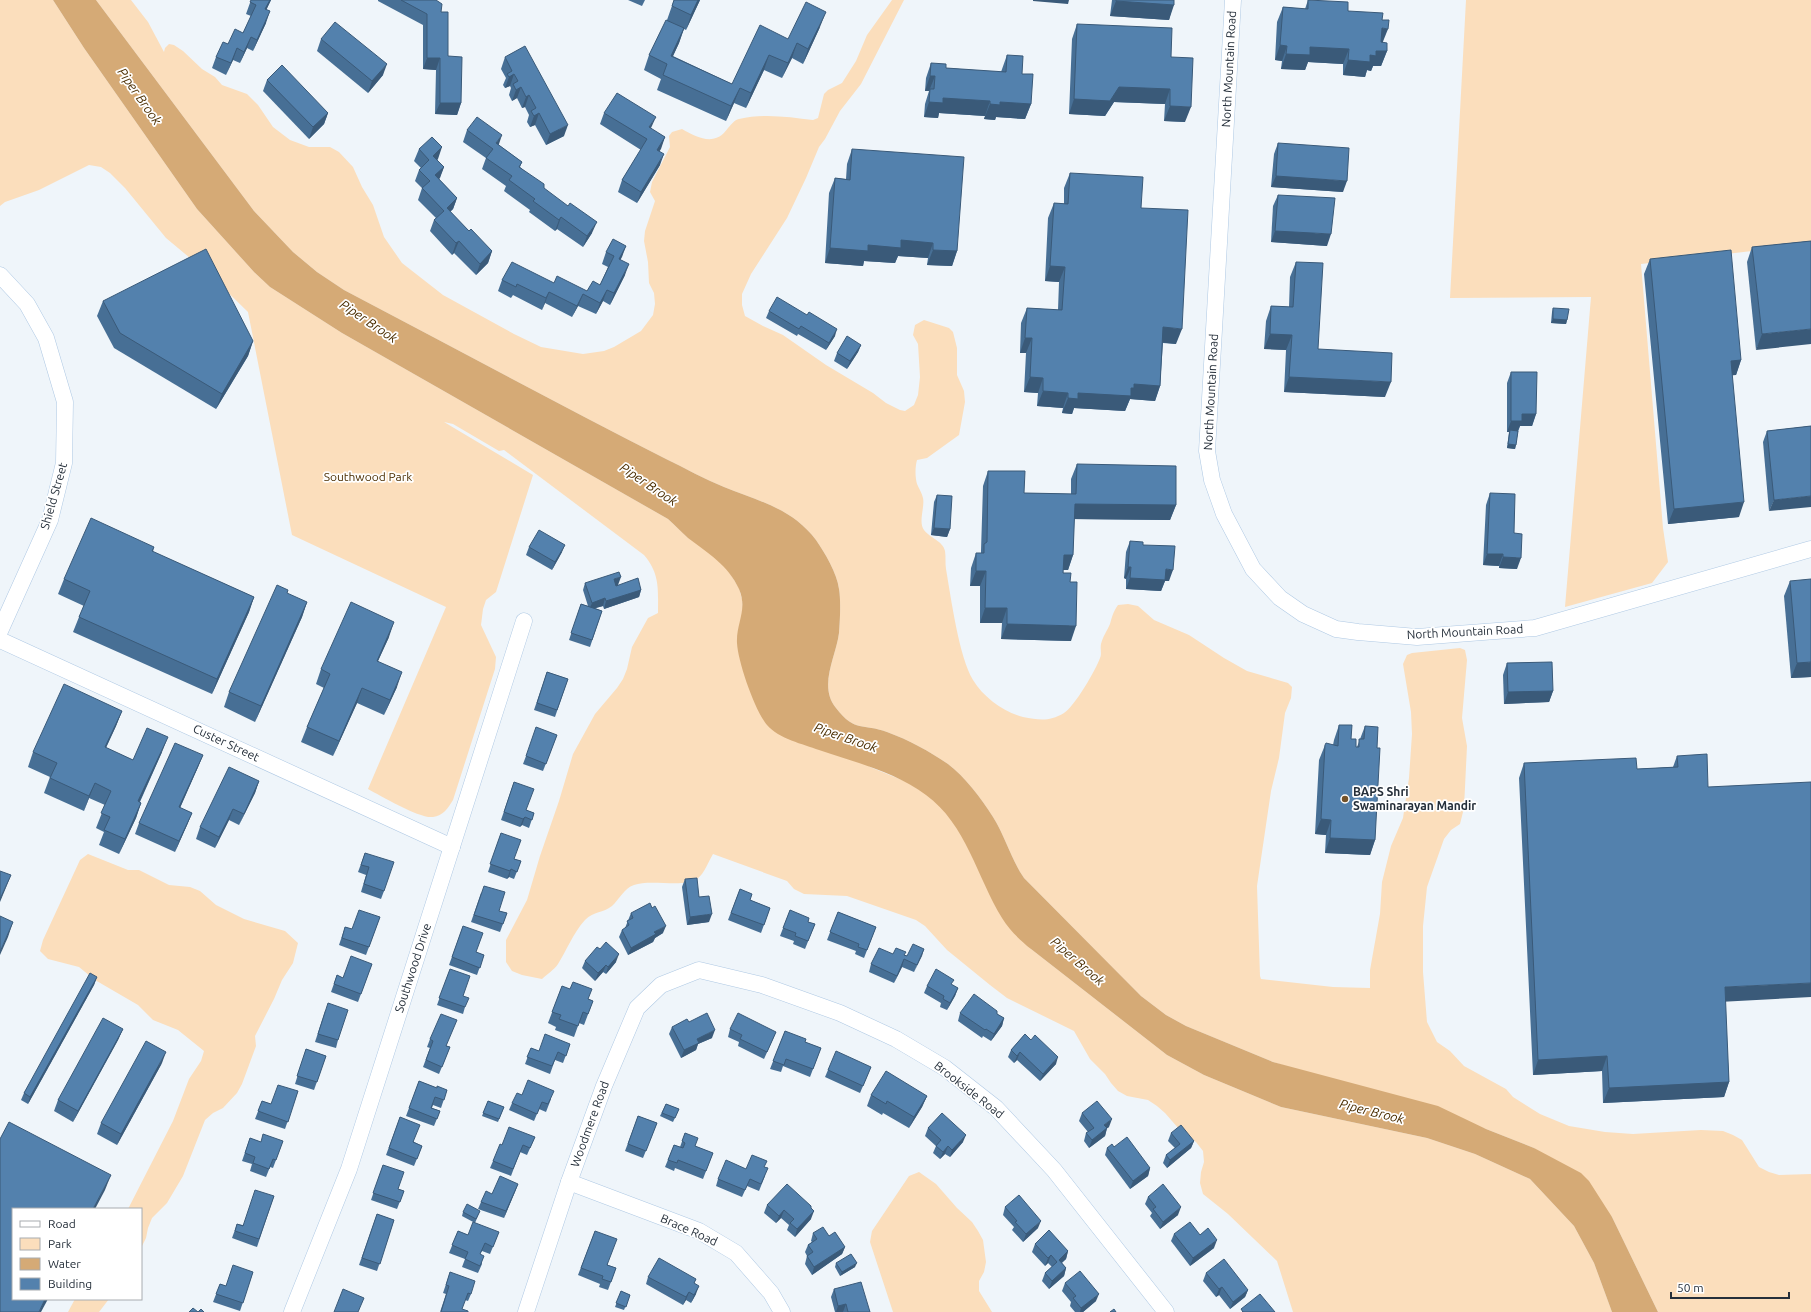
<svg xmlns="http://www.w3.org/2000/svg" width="1811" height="1312" font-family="Ubuntu,sans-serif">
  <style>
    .green { fill: #fbdebc }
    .water { fill: #d5aa76 }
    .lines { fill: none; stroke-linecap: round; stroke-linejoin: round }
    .minor-casing { stroke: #afc9e4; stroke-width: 17 }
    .minor { stroke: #fff; stroke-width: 16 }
    .wall { fill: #476f95 }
    .shaded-wall { fill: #3a5a79 }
    .building { fill: #5381ad; stroke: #3a5a79 }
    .poi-dot { fill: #735229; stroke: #fff; stroke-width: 1.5 }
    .labels { text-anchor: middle; stroke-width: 3.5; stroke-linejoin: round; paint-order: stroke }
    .street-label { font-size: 12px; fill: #252f3a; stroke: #fff }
    .park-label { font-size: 12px; fill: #4b2e02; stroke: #fff }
    .poi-label { font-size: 12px; font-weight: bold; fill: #252f3a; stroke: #fff; text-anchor: start }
    .water-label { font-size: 13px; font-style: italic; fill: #4b2e02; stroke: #fff }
  </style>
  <rect width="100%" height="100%" fill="#eff5fa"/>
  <g class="green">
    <path d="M 0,0 L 53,0 L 84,48 L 197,209 L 254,272 L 270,287 L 342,333 L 668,519 L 687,537 L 713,554 L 728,570 L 739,588 L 742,599 L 743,610 L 737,642 L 870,767 L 907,782 L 926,794 L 941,807 L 954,823 L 1031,949 L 1167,1055 L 1204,1075 L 1281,1107 L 1427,1138 L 1475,1154 L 1530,1179 L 1574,1226 L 1594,1263 L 1612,1312 L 1293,1312 L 1277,1261 L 1228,1214 L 1203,1194 L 1200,1183 L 1201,1172 L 1204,1162 L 1203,1151 L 1196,1142 L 1179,1129 L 1165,1113 L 1157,1106 L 1148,1100 L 1127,1096 L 1118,1091 L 1111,1083 L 1105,1074 L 1090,1059 L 1074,1031 L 1007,998 L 990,985 L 947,950 L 925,926 L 916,920 L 847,896 L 804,894 L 794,889 L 787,881 L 713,854 C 708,862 705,873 697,879 C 685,888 650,879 634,885 C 624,888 619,900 612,906 C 603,913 594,911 585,920 C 573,933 567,950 558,964 C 554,970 547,974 542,979 L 522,975 L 512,971 L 506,962 L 506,940 L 527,900 L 540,856 L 559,801 L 573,754 L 595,714 L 617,688 L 623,679 L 627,669 L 632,647 L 648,618 L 658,613 C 658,589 660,574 644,555 L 504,450 L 499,451 L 453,424 L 444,422 L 533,475 L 496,592 L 486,600 L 483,609 L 481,625 L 496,657 L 495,669 L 453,800 C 448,808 443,816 433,817 C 420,819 381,796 368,789 L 446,607 L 292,535 L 248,312 L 208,273 L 166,238 L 125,188 L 110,173 L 101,167 L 89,165 L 39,190 L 5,202 L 0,206 Z"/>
    <path d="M 96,0 L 131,0 L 148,22 L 164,52 L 165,48 L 169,44 L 174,45 L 183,51 L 202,69 L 215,77 L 222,85 L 247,94 L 258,105 L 273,127 L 290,140 L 309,147 L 330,147 L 339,152 L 353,167 L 362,187 L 373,205 L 384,237 L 402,263 L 443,295 L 514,334 L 541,347 L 583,354 L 604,351 L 614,347 L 641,331 L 653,315 L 655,304 L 654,293 L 649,283 L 648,262 L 644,241 L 645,231 L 655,201 L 650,192 L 652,182 L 670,147 L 669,136 L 672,132 L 682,129 C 698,138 715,147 728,128 C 732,124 734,120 739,119 C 764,113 789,117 813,120 L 818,118 L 824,94 L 828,90 L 842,83 L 856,61 L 867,35 L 892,0 L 904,0 L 861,84 L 840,111 L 825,139 L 819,147 L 806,178 L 787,218 L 751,274 L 742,294 L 742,305 L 745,316 L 763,326 L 783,335 L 826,365 L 873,393 L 886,403 L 900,410 L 905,411 L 914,405 L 918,395 L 920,377 L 918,344 L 913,335 L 915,325 L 924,320 L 949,328 L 953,332 L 957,348 L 957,375 L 964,391 L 965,402 L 959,435 L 927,458 L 917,460 C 915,467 915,477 917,484 C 919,489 922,493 923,498 C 925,507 918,522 924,530 C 930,538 943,541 945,551 C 946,557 945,563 946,569 C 951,598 959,657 973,680 C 984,698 1004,712 1023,717 C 1039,720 1049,722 1064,713 C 1074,707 1096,670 1100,658 C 1102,654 1100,649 1101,644 C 1103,636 1107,631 1110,624 C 1112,617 1113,612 1118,605 L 1128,604 L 1138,606 L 1154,620 L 1189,635 L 1224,658 L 1247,671 L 1288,683 L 1292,687 L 1291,698 L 1285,713 L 1279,758 L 1271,791 L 1257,886 L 1260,976 L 1261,979 L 1333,987 L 1370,988 L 1370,970 L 1380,914 L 1382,882 L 1391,846 L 1403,818 L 1409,778 L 1412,734 L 1411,712 L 1403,664 L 1407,655 L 1412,653 L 1460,648 L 1465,650 L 1467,660 L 1462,718 L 1467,746 L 1464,808 L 1460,824 L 1451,830 L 1444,839 L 1427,887 L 1423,926 L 1423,972 L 1427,1022 L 1437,1042 L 1450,1051 L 1464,1066 L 1506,1089 L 1513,1097 L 1540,1114 L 1569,1126 L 1605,1132 L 1633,1134 L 1701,1130 L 1723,1131 L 1733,1135 L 1742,1140 L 1759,1167 L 1769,1172 L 1779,1175 L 1811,1174 L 1811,1312 L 1658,1312 L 1612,1217 L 1534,1148 L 1486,1129 L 1273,1062 L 1186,1026 L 1166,1015 L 1141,996 L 1024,878 C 1011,859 1005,836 993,817 C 981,798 965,777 948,764 C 929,751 909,740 887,732 C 863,723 855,733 836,708 C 818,686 836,657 839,633 C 840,621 841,600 839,589 C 837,573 825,553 816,540 C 792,508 758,501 724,487 C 704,479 685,468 666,459 C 558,404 451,346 344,290 L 317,272 L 293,252 L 254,211 Z"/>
    <polygon points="1466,0 1811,0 1811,244 1641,264 1663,528 1668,562 1652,583 1565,607 1591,297 1450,298"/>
    <polygon points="88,854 128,870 139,870 169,885 190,887 200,891 216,905 244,919 285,931 298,943 293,963 282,980 274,999 255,1036 256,1046 242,1084 237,1093 223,1108 213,1113 205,1120 183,1176 167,1203 152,1218 148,1228 146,1238 141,1248 141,1209 128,1209 173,1121 189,1079 201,1061 204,1051 178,1030 153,1020 138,1005 95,980 79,967 48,959 40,951 43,940 80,860"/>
    <polygon points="919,1172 936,1184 957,1208 972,1222 978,1231 983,1240 986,1262 984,1272 979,1281 979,1291 992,1312 893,1312 870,1242 872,1231 909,1176"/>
    <polygon points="75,1299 109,1299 99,1312 68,1312"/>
  </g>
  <path class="water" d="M 53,0 L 96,0 L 254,211 L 293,252 L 317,272 L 344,290 C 451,346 558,404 666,459 C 685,468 704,479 724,487 C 758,501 792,508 816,540 C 825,553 837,573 839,589 C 841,600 840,621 839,633 C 836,657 818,686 836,708 C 855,733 863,723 887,732 C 909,740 929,751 948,764 C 965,777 981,798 993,817 C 1005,836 1011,859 1024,878 L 1141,996 L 1166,1015 L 1186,1026 L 1273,1062 L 1438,1106 L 1486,1129 L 1534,1148 L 1581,1173 L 1589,1181 L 1612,1217 L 1658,1312 L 1612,1312 L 1594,1263 L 1574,1226 L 1530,1179 L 1475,1154 L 1427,1138 L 1281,1107 L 1204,1075 L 1167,1055 L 1031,949 C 1020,940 1010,931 1002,918 C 977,877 966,824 926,795 C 895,772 855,762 819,750 C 803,744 779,739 767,725 C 755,711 738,662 737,643 C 736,623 748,610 739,589 C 728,565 708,553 688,538 C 681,532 675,525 668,519 L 342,333 L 270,287 L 254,272 L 197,209 L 84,48 Z"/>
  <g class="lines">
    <defs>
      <g id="minor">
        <polyline points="1233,0 1207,451 1212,480 1224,514 1253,569 1280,598 1303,614 1336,629 1358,632 1417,637 1535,628 1811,549"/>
        <polyline points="0,275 27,304 46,338 65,402 64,463 50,520 0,631"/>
        <polyline points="0,640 452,847"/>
        <polyline points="569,1182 699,1231 736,1253 771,1293 782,1312"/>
        <polyline points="292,1312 349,1169 524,621"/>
        <polyline points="526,1312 569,1182 604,1086 637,1008 661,985 699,970 762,985 840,1013 896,1039 945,1068 996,1108 1054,1170 1166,1312"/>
      </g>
    </defs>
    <use href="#minor" class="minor-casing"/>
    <use href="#minor" class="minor"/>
  </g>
  <g class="wall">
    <polygon points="251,0 271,0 266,10 266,23 253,51 247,48 240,63 233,60 226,75 212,68 216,57 228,44 243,33 251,16 246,14"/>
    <polygon points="378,0 436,0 441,12 448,56 461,103 457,115 435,114 436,70 423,69 423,25 378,1"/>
    <polygon points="628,0 645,0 642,6"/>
    <polygon points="674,0 700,0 686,30 684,29 679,43 673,56 732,84 788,39 820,27 803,64 792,58 782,78 764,70 746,108 734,103 726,121 657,90 661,79 644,70 649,55 667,20"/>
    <polygon points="1112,0 1174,0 1169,20 1110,16"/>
    <polygon points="1308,0 1348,11 1382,20 1383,42 1387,51 1381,66 1373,66 1371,71 1367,70 1365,77 1343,75 1343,64 1308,62 1305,70 1281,69 1282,61 1275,60 1277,22 1283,7 1305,9"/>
    <polygon points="1077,24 1171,57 1185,122 1164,121 1165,104 1114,102 1105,116 1069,114 1072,39"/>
    <polygon points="321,39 383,75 368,93 317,51"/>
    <polygon points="1007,55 1022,74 1031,104 1025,119 996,117 995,120 984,119 985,116 939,113 938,118 924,117 925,104 929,91 925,91 926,78 931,63 946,68 1001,72"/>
    <polygon points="505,57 564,136 546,145 535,125 530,127 527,122 529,115 525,107 522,108 517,98 512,101 509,95 511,88 510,86 505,88 503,85 506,78 501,69"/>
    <polygon points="267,80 328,113 324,124 309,139 263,91"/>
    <polygon points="604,113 651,129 665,137 659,151 660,165 637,203 618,192 622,180 641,150 600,124"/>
    <polygon points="467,130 499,145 522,162 520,167 592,233 583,247 557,229 555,231 529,212 530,210 504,191 506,186 482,169 486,158 463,142"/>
    <polygon points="1278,143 1343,192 1271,187 1274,154"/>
    <polygon points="419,149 438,159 437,160 444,167 439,179 457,198 453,209 450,212 469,231 492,251 488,263 476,275 454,253 452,255 430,231 434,220 436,218 418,200 422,188 415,181 419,170 421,168 414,161"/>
    <polygon points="852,149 957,251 952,266 927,265 928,258 898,256 895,263 864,261 863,266 825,263 829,193 835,178 846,179 847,164"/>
    <polygon points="1070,173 1141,208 1176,344 1163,343 1160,386 1155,401 1130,399 1125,411 1074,408 1072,414 1062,413 1063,408 1037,406 1038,393 1024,392 1026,353 1020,353 1021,323 1027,308 1058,310 1059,282 1045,281 1048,218 1054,203 1064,204 1064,188"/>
    <polygon points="1278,195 1327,246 1271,242 1273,206"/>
    <polygon points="1811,241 1756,350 1747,262 1752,247"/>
    <polygon points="626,246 620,260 625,275 610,305 603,301 596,314 578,306 572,317 545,303 542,310 513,295 511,298 498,291 502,280 554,283 587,291 600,285 608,267 602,264 606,252"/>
    <polygon points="1650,259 1741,360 1736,375 1732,375 1739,517 1668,524 1644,274"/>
    <polygon points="1296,262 1318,349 1385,397 1284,392 1286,350 1264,349 1266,321 1271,306 1289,307 1290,277"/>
    <polygon points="103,301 253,341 248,356 216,409 114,348 97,316"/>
    <polygon points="1553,308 1567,320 1566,324 1551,323 1552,312"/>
    <polygon points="769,311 835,336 826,350 798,334 797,336 766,318"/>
    <polygon points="861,345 858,352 847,369 834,361 837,353"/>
    <polygon points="1511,372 1536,414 1532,426 1520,426 1518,432 1515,449 1507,448 1509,432 1507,432 1507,383"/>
    <polygon points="1811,426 1769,511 1763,442 1767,431"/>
    <polygon points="1077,464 1176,505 1170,520 1074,519 1073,555 1068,570 1063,570 1071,641 1001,639 1002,623 980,623 980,586 970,586 971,568 976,553 981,553 981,551 983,486 988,471 1024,493 1071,494 1071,479"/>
    <polygon points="1490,493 1514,533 1517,569 1499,568 1499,566 1483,565 1486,505"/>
    <polygon points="937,495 950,529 947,537 931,535 934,502"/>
    <polygon points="1130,541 1143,545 1169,581 1165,581 1161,591 1126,589 1126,579 1124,578 1126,552"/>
    <polygon points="154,547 153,552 254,597 249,612 212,694 73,632 79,617 84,606 58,594 64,579"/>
    <polygon points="529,547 562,552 552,570 526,555"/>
    <polygon points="1790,581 1811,677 1791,678 1784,596"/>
    <polygon points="585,583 618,585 641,590 639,597 604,609 603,606 595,608 602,611 590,647 569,640 581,604 588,606 583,590"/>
    <polygon points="307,602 302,617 255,722 224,707 229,692"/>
    <polygon points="389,637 378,661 397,687 384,715 357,703 333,756 301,742 307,727 324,688 316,684 321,669"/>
    <polygon points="1507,663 1553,691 1549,702 1504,704 1503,675"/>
    <polygon points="547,672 568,679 555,717 534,710"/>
    <polygon points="122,711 116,726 106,748 133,760 162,752 140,802 141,803 136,818 119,854 99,845 104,832 96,828 105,805 89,798 84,811 44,793 50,777 28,767 33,752"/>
    <polygon points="1339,725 1351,739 1356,747 1357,747 1365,726 1377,748 1375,840 1370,855 1325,853 1326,835 1315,834 1319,760 1325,745 1333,745 1334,740"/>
    <polygon points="557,735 543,771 523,764 526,756"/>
    <polygon points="203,755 198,767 180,808 192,813 187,825 175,852 135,834 139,823"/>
    <polygon points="1677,756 1708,787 1725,1002 1729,1082 1724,1097 1603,1103 1602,1071 1533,1075 1519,778 1524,763 1637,769 1673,767"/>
    <polygon points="259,781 255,793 239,825 229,820 215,848 196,839 200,827"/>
    <polygon points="514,782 526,810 534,813 529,828 522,825 520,827 501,820"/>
    <polygon points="501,833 514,859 521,861 514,879 509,877 507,879 488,872"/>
    <polygon points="365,853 384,891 381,899 361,892 366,875 358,872"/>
    <polygon points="685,879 699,897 709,922 687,925 682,887"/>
    <polygon points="740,889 750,900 770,908 761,933 728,920"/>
    <polygon points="481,893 499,911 507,913 500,932 471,922"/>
    <polygon points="790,910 808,922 815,924 805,949 793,944 794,941 780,936"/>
    <polygon points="838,912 876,927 864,958 855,954 856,951 827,940"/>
    <polygon points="631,913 663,933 655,938 653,942 628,955 619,937 622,930 625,928"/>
    <polygon points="380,917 366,955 339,945 345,927 352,929"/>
    <polygon points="463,926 476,952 484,955 477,975 449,965"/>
    <polygon points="600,949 616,962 606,974 603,972 595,981 582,968 585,961"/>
    <polygon points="924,949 914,972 902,967 894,983 869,972 871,964 893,954 905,955 907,956"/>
    <polygon points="372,964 358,1002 331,992 337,975 343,978"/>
    <polygon points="450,969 463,996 465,1007 463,1014 437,1005"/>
    <polygon points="97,977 94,985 28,1104 21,1100 24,1093"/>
    <polygon points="952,985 958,988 955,996 947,1010 940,1007 941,1003 924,993 927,986"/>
    <polygon points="562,986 593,1001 584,1025 579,1023 574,1037 555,1030 556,1027 548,1023"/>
    <polygon points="325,1011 338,1040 336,1048 315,1042"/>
    <polygon points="960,1013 997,1014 1004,1018 1002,1026 991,1041 983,1036 982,1038 958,1021"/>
    <polygon points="689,1022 712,1038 698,1044 696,1050 681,1058 669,1034 672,1027"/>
    <polygon points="123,1029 118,1040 73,1122 54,1111 58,1100"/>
    <polygon points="730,1029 776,1032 773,1039 764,1059 738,1046 739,1042 728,1037"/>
    <polygon points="785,1031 805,1042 821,1048 810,1077 783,1066 781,1072 770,1069"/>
    <polygon points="1025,1034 1056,1064 1040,1081 1017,1060 1014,1063 1008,1057 1011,1050"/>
    <polygon points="430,1039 450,1047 439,1074 423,1067 430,1048 427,1047"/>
    <polygon points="570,1044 563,1063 555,1060 550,1074 525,1064 531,1048 539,1051"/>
    <polygon points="306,1049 326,1056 314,1090 295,1084"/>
    <polygon points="162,1063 117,1145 97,1134 101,1123"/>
    <polygon points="871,1067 860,1093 825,1077 828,1070"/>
    <polygon points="419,1081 437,1088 447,1090 441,1108 433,1105 432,1108 440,1111 434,1126 406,1116"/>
    <polygon points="298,1091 285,1129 255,1119 262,1101 271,1104"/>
    <polygon points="522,1095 551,1099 546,1112 539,1109 534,1121 509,1110 512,1103"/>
    <polygon points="871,1095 927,1096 922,1107 909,1128 883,1113 882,1115 867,1106"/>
    <polygon points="488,1101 504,1107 498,1122 482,1116"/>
    <polygon points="666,1104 679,1109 673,1122 660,1116"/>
    <polygon points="1082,1113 1109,1127 1107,1128 1105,1136 1089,1148 1084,1141 1086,1133 1088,1132 1079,1121"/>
    <polygon points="638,1116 657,1123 643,1158 625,1151"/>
    <polygon points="400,1117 414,1142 422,1146 414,1166 386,1155"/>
    <polygon points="928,1128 963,1142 950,1157 945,1154 940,1159 933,1153 936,1146 925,1136"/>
    <polygon points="685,1133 695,1146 713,1153 703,1179 675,1168 674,1171 665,1167 674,1145 680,1147"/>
    <polygon points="1171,1133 1194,1141 1191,1148 1167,1168 1163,1163 1166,1155 1175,1148 1168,1141"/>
    <polygon points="535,1137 527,1155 520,1152 511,1176 490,1168 493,1161 502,1145"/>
    <polygon points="250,1138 261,1142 283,1141 273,1168 270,1167 266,1177 250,1171 252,1164 242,1161"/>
    <polygon points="1107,1148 1150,1168 1148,1176 1130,1189 1105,1155"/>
    <polygon points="383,1165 398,1189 404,1191 397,1209 371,1200"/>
    <polygon points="764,1167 765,1176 759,1191 747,1186 742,1197 716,1186 718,1179 746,1169"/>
    <polygon points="518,1184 504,1218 478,1209 481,1202 492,1194"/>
    <polygon points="274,1196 257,1247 232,1238 237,1224 243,1225"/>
    <polygon points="1148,1197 1178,1215 1160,1229 1150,1216 1152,1213 1145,1204"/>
    <polygon points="767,1205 811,1208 811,1219 795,1237 787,1230 789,1225 781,1218 776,1223 764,1213"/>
    <polygon points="1005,1207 1038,1228 1023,1242 1012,1230 1014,1227 1003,1215"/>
    <polygon points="480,1211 475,1223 462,1216 463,1212"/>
    <polygon points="377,1214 394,1220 377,1271 359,1265"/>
    <polygon points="458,1231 468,1235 499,1232 490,1254 482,1251 480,1254 482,1264 478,1273 462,1267 465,1259 449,1253"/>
    <polygon points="595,1231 608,1265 616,1268 608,1290 599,1287 600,1284 578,1275"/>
    <polygon points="813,1233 829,1236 845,1247 842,1254 812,1275 805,1264 807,1256 805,1252 808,1245 812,1242 811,1241"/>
    <polygon points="1174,1234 1200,1235 1214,1248 1190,1266 1171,1241"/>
    <polygon points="1035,1244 1068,1251 1066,1259 1062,1263 1066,1268 1064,1276 1049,1289 1042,1281 1045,1273 1052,1267 1048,1263 1045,1266 1032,1252"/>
    <polygon points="836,1263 855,1267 840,1276 835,1267"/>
    <polygon points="253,1272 240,1311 213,1302 220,1284 226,1286"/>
    <polygon points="450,1272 471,1294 468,1301 465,1300 440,1312 446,1294 443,1293"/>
    <polygon points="1206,1273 1248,1290 1245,1297 1230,1309 1219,1295 1216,1297 1203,1281"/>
    <polygon points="648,1277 696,1279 694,1284 696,1294 691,1303 686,1300 683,1305 646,1284"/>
    <polygon points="1065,1283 1096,1301 1083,1312 1075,1312 1070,1306 1071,1302 1062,1291"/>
    <polygon points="834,1289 870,1312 835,1312 831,1297"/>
    <polygon points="621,1291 630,1295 624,1310 615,1307"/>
  </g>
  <g class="shaded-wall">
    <polygon points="270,0 271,0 261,21 265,9"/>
    <polygon points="698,0 700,0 686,30 691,15"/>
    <polygon points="1033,0 1069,0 1068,4 1033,1"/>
    <polygon points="1116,1 1174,5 1169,20 1110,16"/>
    <polygon points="270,11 266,23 253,51 257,40"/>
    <polygon points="826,12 820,27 803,64 808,49"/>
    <polygon points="684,28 679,43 666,71 671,56"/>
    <polygon points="1382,28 1388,29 1382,44 1376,43"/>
    <polygon points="251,37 247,48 240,63 244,52"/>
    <polygon points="797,43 792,58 782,78 788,63"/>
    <polygon points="1280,45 1287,46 1282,61 1275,60"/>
    <polygon points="1310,47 1349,49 1343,64 1308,62 1305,70 1281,69 1286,54"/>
    <polygon points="237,48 233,60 226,75 231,63"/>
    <polygon points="1376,51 1387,51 1381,66 1373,66 1371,71 1367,70 1365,77 1343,75 1348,60 1370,55"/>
    <polygon points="769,55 764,70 746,108 751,93"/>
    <polygon points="427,58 440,58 436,70 423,69"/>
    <polygon points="387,64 383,75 368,93 372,81"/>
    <polygon points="514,74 510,86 505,88 509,77"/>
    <polygon points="930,76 935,76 929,91 925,91"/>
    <polygon points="521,87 517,98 512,101 516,90"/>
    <polygon points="1119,87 1170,89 1165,104 1114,102 1105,116 1069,114 1074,99"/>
    <polygon points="740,88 734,103 726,121 731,106"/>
    <polygon points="529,95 525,107 522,108 526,97"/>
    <polygon points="943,98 990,101 985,116 939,113 938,118 924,117 929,102"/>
    <polygon points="1000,102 1031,104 1025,119 996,117 995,120 984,119 990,104"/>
    <polygon points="440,103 461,103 457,115 435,114"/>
    <polygon points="1170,106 1191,107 1185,122 1164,121"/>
    <polygon points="328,113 324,124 309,139 313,127"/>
    <polygon points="539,113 535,125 530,127 534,116"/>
    <polygon points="656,117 651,128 645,139 649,127"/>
    <polygon points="568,125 564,136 546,145 550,134"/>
    <polygon points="502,135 498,147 496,143"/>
    <polygon points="665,137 661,149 653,161 657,150"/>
    <polygon points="442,147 438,159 429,167 433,156"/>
    <polygon points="664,154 660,165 637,203 641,192"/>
    <polygon points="444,167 440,178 431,187 435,175"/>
    <polygon points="1276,176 1347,181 1343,192 1271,187"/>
    <polygon points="457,198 453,209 442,219 447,208"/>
    <polygon points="561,217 557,229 555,231 559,220"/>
    <polygon points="597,222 592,233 583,247 587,236"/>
    <polygon points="1275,231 1331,234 1327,246 1271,242"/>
    <polygon points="901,240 933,243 928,258 898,256 895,263 864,261 863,266 825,263 830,248 868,245"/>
    <polygon points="459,241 454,253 452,255 456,243"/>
    <polygon points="626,246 622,257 615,270 619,259"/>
    <polygon points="933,250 957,251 952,266 927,265"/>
    <polygon points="492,251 488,263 476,275 480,264"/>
    <polygon points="629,264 625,275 610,305 614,293"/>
    <polygon points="1050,266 1065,267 1059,282 1045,281"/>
    <polygon points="607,290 603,301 596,314 600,303"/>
    <polygon points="549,292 545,303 542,310 546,298"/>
    <polygon points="583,294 578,306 572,317 577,306"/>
    <polygon points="1553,319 1567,320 1566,324 1551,323"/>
    <polygon points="1163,327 1182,329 1176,344 1158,342"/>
    <polygon points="837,329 835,336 826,350 829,343"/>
    <polygon points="1811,329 1811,344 1756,350 1762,334"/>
    <polygon points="1270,334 1292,335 1286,350 1264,349"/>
    <polygon points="1025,338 1032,338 1026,353 1020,353"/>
    <polygon points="253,341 248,356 216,409 222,394"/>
    <polygon points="861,345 858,352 847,369 850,361"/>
    <polygon points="1741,360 1736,375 1725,376 1731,361"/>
    <polygon points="1030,377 1043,378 1038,393 1024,392"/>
    <polygon points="1289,377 1391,382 1385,397 1284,392"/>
    <polygon points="1134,384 1160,386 1155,401 1130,399 1125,411 1074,408 1072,414 1062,413 1068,398 1078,393 1131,388"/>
    <polygon points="1043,391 1068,393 1063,408 1037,406"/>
    <polygon points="1522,414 1536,414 1532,426 1520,426 1517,432 1510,430 1509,432 1507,432 1511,421"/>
    <polygon points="1508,444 1516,445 1515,449 1507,448"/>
    <polygon points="1811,496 1811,507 1769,511 1774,500"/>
    <polygon points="1744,502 1739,517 1668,524 1674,509"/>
    <polygon points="1075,504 1176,505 1170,520 1069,519"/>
    <polygon points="934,528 950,529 947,537 931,535"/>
    <polygon points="565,545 562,552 552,570 555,562"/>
    <polygon points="1487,554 1503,554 1499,566 1483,565"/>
    <polygon points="1064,555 1073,555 1068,570 1058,570"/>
    <polygon points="1503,557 1521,558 1517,569 1499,568"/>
    <polygon points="1128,567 1131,567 1126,579 1124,578"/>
    <polygon points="1166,569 1173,570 1169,581 1165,581 1161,591 1126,589 1130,578"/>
    <polygon points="976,571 986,571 980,586 970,586"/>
    <polygon points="621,577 618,585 611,587 614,579"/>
    <polygon points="641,590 639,597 604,609 606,601"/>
    <polygon points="254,597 249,612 212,694 217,679"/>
    <polygon points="605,598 603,606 589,610 592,603"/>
    <polygon points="307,602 302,617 255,722 261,706"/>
    <polygon points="985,608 1007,608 1002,623 980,623"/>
    <polygon points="394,622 389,637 371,676 377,661"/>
    <polygon points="1007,624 1076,626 1071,641 1001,639"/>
    <polygon points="1811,662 1811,677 1791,678 1797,663"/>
    <polygon points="402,672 397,687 384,715 390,700"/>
    <polygon points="362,688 357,703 333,756 339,741"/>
    <polygon points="1553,691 1549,702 1504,704 1508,692"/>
    <polygon points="122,711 116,726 99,762 105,747"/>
    <polygon points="168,737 162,752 133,816 138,801"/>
    <polygon points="203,755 198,767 175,819 179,807"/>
    <polygon points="259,781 255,793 239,825"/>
    <polygon points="95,783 89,798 84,811 89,796"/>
    <polygon points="141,803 136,818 119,854 125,839"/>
    <polygon points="233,809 229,820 215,848 219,837"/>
    <polygon points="192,813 187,825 175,852 179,841"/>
    <polygon points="525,817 522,825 520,827 523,819"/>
    <polygon points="1321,819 1331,820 1326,835 1315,834"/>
    <polygon points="1330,838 1375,840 1370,855 1325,853"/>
    <polygon points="511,869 509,877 507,879 510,871"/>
    <polygon points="11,875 5,890 0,902 0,899"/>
    <polygon points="712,914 709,922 687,925 690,917"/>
    <polygon points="13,922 8,937 0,955 0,952"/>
    <polygon points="666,926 663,933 655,938 653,942 628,955 631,948 654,932"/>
    <polygon points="924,949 922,956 914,972 917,965"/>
    <polygon points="619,954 616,962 606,974 608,967"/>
    <polygon points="904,959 902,967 894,983 897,976"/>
    <polygon points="606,965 603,972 595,981 598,973"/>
    <polygon points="97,977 94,985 28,1104 30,1097"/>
    <polygon points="1811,983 1811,997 1719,1002 1725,987"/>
    <polygon points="958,988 955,996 947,1010 950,1003"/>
    <polygon points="1004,1018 1002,1026 991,1041 994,1034"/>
    <polygon points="123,1029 118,1040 73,1122 78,1111"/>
    <polygon points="715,1030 712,1038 698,1044 696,1050 681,1058 684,1050 697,1039"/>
    <polygon points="166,1052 162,1063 117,1145 121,1134"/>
    <polygon points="1020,1052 1017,1060 1014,1063 1017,1056"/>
    <polygon points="1607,1056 1602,1071 1533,1075 1538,1060"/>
    <polygon points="1058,1057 1056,1064 1040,1081 1043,1074"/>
    <polygon points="1729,1082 1724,1097 1603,1103 1609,1088"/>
    <polygon points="927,1096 922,1107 909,1128 914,1117"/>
    <polygon points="1112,1119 1109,1127 1102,1132 1104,1125"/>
    <polygon points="1107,1128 1105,1136 1089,1148 1092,1140"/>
    <polygon points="966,1135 963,1142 950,1157 952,1150"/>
    <polygon points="1194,1141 1191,1148 1167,1168 1170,1160"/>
    <polygon points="948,1146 945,1154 940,1159 943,1152"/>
    <polygon points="1150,1168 1148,1176 1130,1189 1133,1181"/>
    <polygon points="111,1175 105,1190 95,1209 93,1209"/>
    <polygon points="518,1184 515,1192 504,1218 506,1211"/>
    <polygon points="1181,1207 1178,1215 1160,1229 1163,1222"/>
    <polygon points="784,1210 781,1218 776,1223 779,1216"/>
    <polygon points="814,1211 811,1219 795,1237 797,1229"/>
    <polygon points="1041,1221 1038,1228 1023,1242 1026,1234"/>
    <polygon points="1217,1240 1214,1248 1190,1266 1193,1258"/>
    <polygon points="845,1247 842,1254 812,1275 814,1267"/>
    <polygon points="1068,1251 1066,1259 1056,1267 1059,1260"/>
    <polygon points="1051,1255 1048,1263 1045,1266 1048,1258"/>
    <polygon points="857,1263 855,1267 840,1276 842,1272"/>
    <polygon points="1066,1268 1064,1276 1049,1289 1052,1281"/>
    <polygon points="699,1286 696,1294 691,1303 694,1295"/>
    <polygon points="1222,1287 1219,1295 1216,1297 1219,1289"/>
    <polygon points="1248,1290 1245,1297 1230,1309 1233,1302"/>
    <polygon points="689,1292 686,1300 683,1305 686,1297"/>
    <polygon points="1099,1294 1096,1301 1083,1312 1080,1312 1081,1308"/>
    <polygon points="45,1299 48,1299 41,1312 39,1312"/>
    <polygon points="846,1304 843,1312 836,1312 838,1306"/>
  </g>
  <g class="building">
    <polygon points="251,0 270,0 265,9 270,11 257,40 251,37 244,52 237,48 231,63 216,57 223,42 228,44 235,29 243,33 256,5 250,2"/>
    <polygon points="401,0 436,0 442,4 441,12 448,12 448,56 462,57 461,103 440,103 440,58 427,58 427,14"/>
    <polygon points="674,0 698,0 691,15 672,6"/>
    <polygon points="1116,0 1174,0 1174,5 1116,1"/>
    <polygon points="1308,0 1348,2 1348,11 1383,13 1382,20 1389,20 1388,29 1382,28 1381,42 1387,43 1387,51 1376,51 1376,56 1370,55 1370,62 1348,60 1349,49 1310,47 1310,55 1286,54 1287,46 1280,45 1283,7 1308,9"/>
    <polygon points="806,2 826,12 808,49 797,43 788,63 769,55 751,93 740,88 731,106 663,75 667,64 649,55 666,20 684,28 671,56 732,84 760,25 788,39"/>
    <polygon points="335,22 387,64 372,81 321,39"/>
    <polygon points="1077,24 1172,28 1171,57 1193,58 1191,107 1170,106 1170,89 1119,87 1110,101 1074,99"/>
    <polygon points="525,46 568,125 550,134 539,113 534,116 531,111 536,108 529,95 526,97 521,87 516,90 513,84 518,81 514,74 509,77 507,74 512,71 505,57"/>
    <polygon points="1007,55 1023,56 1022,74 1033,74 1031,104 1000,102 1000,105 990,104 990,101 943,98 943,103 929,102 930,89 934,89 935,76 930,76 931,63 946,64 946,68 1006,72"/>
    <polygon points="282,65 328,113 313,127 267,80"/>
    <polygon points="617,93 656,117 649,127 665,137 657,150 664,154 641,192 622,180 647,139 604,113"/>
    <polygon points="477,117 502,135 496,143 522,162 519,167 544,184 544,188 568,206 570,203 597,222 587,236 561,217 559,220 533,201 535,199 509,180 512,176 486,158 493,149 467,130"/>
    <polygon points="432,137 442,147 433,156 444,167 435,175 457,198 447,208 469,231 471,229 492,251 480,264 459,241 456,243 434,220 444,211 422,188 430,181 419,170 429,160 419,149"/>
    <polygon points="1278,143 1349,148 1347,181 1276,176"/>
    <polygon points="852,149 964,157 957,251 933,250 933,243 901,240 901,248 868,245 868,251 830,248 835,178 850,180"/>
    <polygon points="1070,173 1143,177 1141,208 1188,210 1182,329 1163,327 1160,386 1134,384 1134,388 1131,388 1131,396 1078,393 1078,399 1068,398 1068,393 1043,391 1043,378 1030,377 1032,338 1025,338 1027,308 1062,310 1065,267 1050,266 1054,203 1068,204"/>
    <polygon points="1278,195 1335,198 1331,234 1275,231"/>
    <polygon points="613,239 626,246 619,259 629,264 614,293 607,290 600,303 583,294 577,306 549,292 546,298 517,284 516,287 502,280 512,262 554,283 557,276 587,291 593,281 600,285 614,256 606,252"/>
    <polygon points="1811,241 1811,329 1762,334 1752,247"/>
    <polygon points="206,249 253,341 222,394 120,333 103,301"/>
    <polygon points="1731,250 1741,360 1731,361 1744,502 1674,509 1650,259"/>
    <polygon points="1296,262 1323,263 1318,349 1392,353 1391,382 1289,377 1292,335 1270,334 1271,306 1293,307"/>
    <polygon points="777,297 807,315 809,312 837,329 829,343 801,326 799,329 769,311"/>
    <polygon points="1553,308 1569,309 1567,320 1553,319"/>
    <polygon points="847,336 861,345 850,361 837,353"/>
    <polygon points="1511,372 1537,372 1536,414 1522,414 1522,421 1511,421"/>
    <polygon points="1811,426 1811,496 1774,500 1767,431"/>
    <polygon points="1510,430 1518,431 1516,445 1508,444"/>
    <polygon points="1077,464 1176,466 1176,505 1075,504 1073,555 1064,555 1063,573 1071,573 1070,582 1077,582 1076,626 1007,624 1007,608 985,608 986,571 976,571 976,553 984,553 984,544 987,542 988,471 1025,471 1024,493 1076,494"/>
    <polygon points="1490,493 1515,494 1514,533 1522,534 1521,558 1503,557 1503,554 1487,554"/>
    <polygon points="937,495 952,496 950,529 934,528"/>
    <polygon points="91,518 154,547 152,551 254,597 217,679 79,617 90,591 64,579"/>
    <polygon points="539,530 565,545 555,562 529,547"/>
    <polygon points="1130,541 1143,542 1143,545 1175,546 1173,570 1166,569 1165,580 1130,578 1131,567 1128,567"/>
    <polygon points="619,572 621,577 614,579 616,586 638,578 641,590 606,601 605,598 592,603 585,583"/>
    <polygon points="1811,579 1811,662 1797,663 1790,581"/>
    <polygon points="277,585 288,590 287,593 307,602 261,706 229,692"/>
    <polygon points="351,602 394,622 377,661 402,672 390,700 362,688 339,741 307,727 330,674 321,669"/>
    <polygon points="581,604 602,611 592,640 571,633"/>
    <polygon points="1552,662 1553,691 1508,692 1507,663"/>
    <polygon points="547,672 568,679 557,710 537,703"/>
    <polygon points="64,684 122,711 105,747 133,760 147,728 168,737 138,801 141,803 125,839 104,830 110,817 101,813 111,791 95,783 89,796 50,778 57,763 33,752"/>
    <polygon points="1339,725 1352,725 1351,739 1356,739 1356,747 1359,747 1359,739 1364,739 1365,726 1378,727 1377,748 1380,748 1375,840 1330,838 1331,820 1321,819 1325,745 1326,743 1338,746"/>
    <polygon points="536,727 557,735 546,764 526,756"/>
    <polygon points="175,743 203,755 179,807 192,813 179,841 139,823"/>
    <polygon points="1707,754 1708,787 1811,782 1811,983 1725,987 1729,1082 1609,1088 1607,1056 1538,1060 1524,763 1636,758 1637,769 1678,767 1677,756"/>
    <polygon points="229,767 259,781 244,814 233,809 219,837 200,827"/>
    <polygon points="514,782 534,789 526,810 534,813 532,820 525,817 523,819 504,812"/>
    <polygon points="501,833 521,840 514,859 521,861 517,872 511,869 510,871 490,864"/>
    <polygon points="365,853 394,862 384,891 364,884 369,867 361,865"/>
    <polygon points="0,871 11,875 0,899"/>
    <polygon points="697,878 699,897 709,896 712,914 690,917 685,879"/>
    <polygon points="484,886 505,892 499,911 507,913 503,924 474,915"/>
    <polygon points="740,889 752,894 750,900 770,908 764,925 731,913"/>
    <polygon points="650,903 652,908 655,906 666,926 654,932 656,934 631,948 622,930 629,925 627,921 633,918 631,913"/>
    <polygon points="359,910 380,917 369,947 342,938 345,927 352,929"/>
    <polygon points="790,910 809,918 808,922 815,924 808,941 795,936 796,933 783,928"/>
    <polygon points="838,912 876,927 867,950 858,947 859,944 830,932"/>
    <polygon points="0,916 13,922 0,952"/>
    <polygon points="463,926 483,933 476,952 484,955 480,968 452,957"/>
    <polygon points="606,942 619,954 608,967 606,965 598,973 585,961 597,947 600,949"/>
    <polygon points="913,944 924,949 917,965 904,959 897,976 871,964 879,948 893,954 896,948 906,952 904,955 907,956"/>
    <polygon points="351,956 372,964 361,994 334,984 337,975 343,978"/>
    <polygon points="450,969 470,976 463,996 469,998 465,1007 439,998"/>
    <polygon points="936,969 954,980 951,984 958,988 950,1003 943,999 944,996 927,986"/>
    <polygon points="90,973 97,977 30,1097 24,1093"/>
    <polygon points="573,982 592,989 588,999 593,1001 588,1014 583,1012 578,1026 559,1019 561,1015 552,1012 562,986 570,989"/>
    <polygon points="974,994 997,1011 997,1014 1004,1018 994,1034 986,1029 985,1030 960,1013"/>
    <polygon points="328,1003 348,1010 338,1040 318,1034"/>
    <polygon points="707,1013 715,1030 697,1039 699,1043 684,1050 672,1027 687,1019 689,1022"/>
    <polygon points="738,1013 776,1032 767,1052 740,1039 742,1035 730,1029"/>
    <polygon points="441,1014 457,1020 446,1046 450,1047 442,1067 426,1060 433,1041 430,1039"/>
    <polygon points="103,1018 123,1029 78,1111 58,1100"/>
    <polygon points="785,1031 806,1039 805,1042 821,1048 813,1069 786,1059 784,1065 773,1061"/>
    <polygon points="545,1034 570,1044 566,1056 558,1052 552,1066 527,1057 531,1048 539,1051"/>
    <polygon points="1025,1034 1031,1040 1035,1035 1058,1057 1043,1074 1020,1052 1017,1056 1011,1050"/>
    <polygon points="146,1041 166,1052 121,1134 101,1123"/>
    <polygon points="306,1049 326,1056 317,1082 297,1076"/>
    <polygon points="836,1051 871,1067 863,1086 828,1070"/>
    <polygon points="886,1071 927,1096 914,1117 887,1101 886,1104 871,1095"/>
    <polygon points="528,1080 554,1091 548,1104 542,1102 537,1114 512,1103 517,1093 522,1095"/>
    <polygon points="419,1081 437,1088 437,1086 447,1090 444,1100 435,1097 431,1108 440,1111 437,1119 409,1108"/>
    <polygon points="278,1085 298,1091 288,1122 258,1111 262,1101 271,1104"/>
    <polygon points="488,1101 504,1107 499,1119 483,1113"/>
    <polygon points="1097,1101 1112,1119 1104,1125 1107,1128 1092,1140 1086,1133 1094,1128 1082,1113"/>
    <polygon points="666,1104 679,1109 675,1118 662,1113"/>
    <polygon points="942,1113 966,1135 952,1150 948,1146 943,1152 936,1146 941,1140 928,1128"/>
    <polygon points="638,1116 657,1123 646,1151 628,1144"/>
    <polygon points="400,1117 420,1125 413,1142 422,1146 417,1159 389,1148"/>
    <polygon points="9,1122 111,1175 93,1209 13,1209 13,1299 45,1299 39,1312 0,1312 0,1139"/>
    <polygon points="1181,1125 1194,1141 1170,1160 1166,1155 1180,1144 1171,1133"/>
    <polygon points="509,1127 535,1137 530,1148 523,1145 513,1169 493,1161 500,1144 502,1145"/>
    <polygon points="685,1133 698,1138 695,1146 713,1153 706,1171 678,1160 677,1163 668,1160 674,1145 683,1148 685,1143 682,1141"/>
    <polygon points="263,1134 283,1141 276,1160 273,1159 269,1169 253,1163 255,1157 245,1153 250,1138 261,1142"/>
    <polygon points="1127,1137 1150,1168 1133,1181 1107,1148 1112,1144 1114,1147"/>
    <polygon points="752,1155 767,1161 764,1167 768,1168 761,1184 750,1179 745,1190 718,1179 726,1160 746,1169"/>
    <polygon points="383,1165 404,1172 398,1189 404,1191 400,1202 373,1193"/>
    <polygon points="500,1176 518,1184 506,1211 481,1202 486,1191 492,1194"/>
    <polygon points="787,1184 811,1206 811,1208 814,1211 797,1229 790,1223 794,1219 784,1210 779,1216 767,1205"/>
    <polygon points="1163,1184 1181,1207 1163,1222 1153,1209 1156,1207 1148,1197"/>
    <polygon points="255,1190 274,1196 259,1239 235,1231 237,1224 243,1226"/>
    <polygon points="1019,1195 1041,1221 1026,1234 1015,1222 1017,1221 1005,1207"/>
    <polygon points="467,1204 480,1211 476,1219 463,1212"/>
    <polygon points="377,1214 394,1220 380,1264 362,1258"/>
    <polygon points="473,1222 499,1232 493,1247 485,1243 480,1254 484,1256 480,1266 465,1259 468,1252 452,1245 458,1231 468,1235"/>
    <polygon points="1190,1222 1200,1235 1208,1228 1217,1240 1193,1258 1174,1234"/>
    <polygon points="823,1227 829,1236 835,1232 845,1247 814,1267 807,1256 813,1252 808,1245 817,1239 813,1233"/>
    <polygon points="1049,1230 1068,1251 1059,1260 1066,1268 1052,1281 1045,1273 1057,1262 1051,1255 1048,1258 1035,1244"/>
    <polygon points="595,1231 617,1239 607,1265 616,1268 611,1282 602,1279 603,1276 581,1268"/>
    <polygon points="851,1254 857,1263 842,1272 836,1263"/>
    <polygon points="659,1258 696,1279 694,1283 699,1286 694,1295 689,1292 686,1297 648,1277"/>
    <polygon points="1224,1259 1248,1290 1233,1302 1222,1287 1219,1289 1206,1273"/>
    <polygon points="233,1265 253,1272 243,1303 216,1294 220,1284 226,1286"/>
    <polygon points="1080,1271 1099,1294 1081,1308 1073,1298 1076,1296 1065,1283"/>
    <polygon points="450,1272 475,1281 471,1294 468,1293 462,1309 468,1311 468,1312 441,1312 449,1286 446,1285"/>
    <polygon points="861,1282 870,1312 848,1312 846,1304 838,1306 834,1289"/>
    <polygon points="343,1289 364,1298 358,1312 334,1312"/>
    <polygon points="621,1291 630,1295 626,1307 616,1303"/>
    <polygon points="1260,1294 1275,1312 1242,1312 1243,1312 1241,1309"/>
    <polygon points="193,1308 198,1312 189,1312"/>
    <polygon points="201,1309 204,1312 198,1312"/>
    <polygon points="1114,1309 1116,1312 1110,1312"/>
  </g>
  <circle class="poi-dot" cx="1345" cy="799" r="4"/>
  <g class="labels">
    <g class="street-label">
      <text transform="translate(1229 69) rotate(-87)" y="4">North Mountain Road</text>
      <text transform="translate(1211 392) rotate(-87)" y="4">North Mountain Road</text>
      <text transform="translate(54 496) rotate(-74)" y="4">Shield Street</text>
      <text transform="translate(1465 632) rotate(-3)" y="4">North Mountain Road</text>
      <text transform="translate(226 743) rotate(25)" y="4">Custer Street</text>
      <text transform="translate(413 968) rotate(-72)" y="4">Southwood Drive</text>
      <text transform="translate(969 1090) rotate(38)" y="4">Brookside Road</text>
      <text transform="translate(590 1124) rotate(-70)" y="4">Woodmere Road</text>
      <text transform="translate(689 1230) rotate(24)" y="4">Brace Road</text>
    </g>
    <g class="park-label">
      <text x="368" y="481">Southwood Park</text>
    </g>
    <g class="poi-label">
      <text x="1353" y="796">BAPS Shri<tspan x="1353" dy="14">Swaminarayan Mandir</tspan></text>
    </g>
    <g class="water-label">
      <text transform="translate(140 96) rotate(55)" y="5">Piper Brook</text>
      <text transform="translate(369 321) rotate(34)" y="5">Piper Brook</text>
      <text transform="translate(649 484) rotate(34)" y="5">Piper Brook</text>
      <text transform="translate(846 737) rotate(19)" y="5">Piper Brook</text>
      <text transform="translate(1078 961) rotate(41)" y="5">Piper Brook</text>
      <text transform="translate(1372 1111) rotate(14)" y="5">Piper Brook</text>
    </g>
  </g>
  <rect x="12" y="1208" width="130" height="92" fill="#ffffff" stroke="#a8acb0"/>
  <rect x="20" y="1221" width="20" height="6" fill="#ffffff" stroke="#a8acb0"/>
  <text x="48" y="1228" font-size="12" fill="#252f3a">Road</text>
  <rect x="20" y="1238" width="20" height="12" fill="#fbdebc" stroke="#a8acb0"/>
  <text x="48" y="1248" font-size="12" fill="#252f3a">Park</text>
  <rect x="20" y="1258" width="20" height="12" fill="#d5aa76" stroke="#a8acb0"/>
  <text x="48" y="1268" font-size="12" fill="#252f3a">Water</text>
  <rect x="20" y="1278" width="20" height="12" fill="#5381ad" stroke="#a8acb0"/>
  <text x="48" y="1288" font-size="12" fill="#252f3a">Building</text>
  <path d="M1671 1292v6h118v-6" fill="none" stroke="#252f3a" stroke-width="2"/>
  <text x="1677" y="1292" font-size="12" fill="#252f3a" stroke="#ffffff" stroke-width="3" paint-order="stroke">50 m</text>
</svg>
